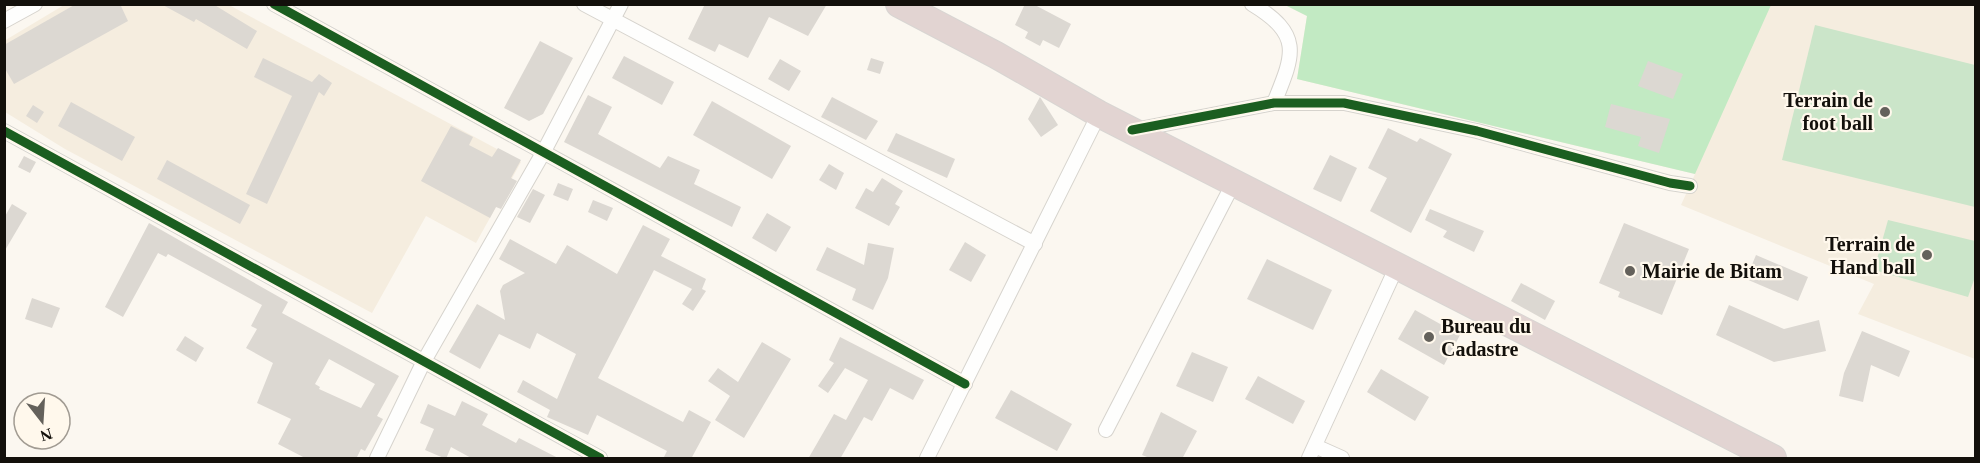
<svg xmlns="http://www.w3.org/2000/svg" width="1980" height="463" font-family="Georgia,serif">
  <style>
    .built { fill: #f5eddf }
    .green { fill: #cbe5c9 }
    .forest { fill: #c2eac3 }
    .building { fill: #dcd8d2; fill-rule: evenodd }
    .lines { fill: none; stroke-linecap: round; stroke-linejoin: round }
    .street-casing { stroke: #d6d3cd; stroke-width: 16 }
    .highway-casing { stroke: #d8d5d2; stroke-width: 28 }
    .street { stroke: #fefefd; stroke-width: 14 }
    .highway { stroke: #e2d4d2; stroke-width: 26 }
    .cycleway-casing { stroke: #fff8ec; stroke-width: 13 }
    .cycleway { stroke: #1b5e20; stroke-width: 9 }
    .poi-dot { fill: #64615b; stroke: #fff8ec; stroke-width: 2 }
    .labels { text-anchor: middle; stroke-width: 4.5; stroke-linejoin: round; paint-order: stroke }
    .poi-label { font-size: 20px; font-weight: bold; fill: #13100b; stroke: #fff8ec; text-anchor: end }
  </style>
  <rect width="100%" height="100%" fill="#fbf7f0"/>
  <g class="built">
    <polygon points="64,5 229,5 521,162 476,243 426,216 372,313 65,149 5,112 4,41"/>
    <polygon points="1285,5 1975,5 1975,359 1858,314 1874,284 1681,205 1695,174 1297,79 1307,16"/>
  </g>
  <g class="green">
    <polygon points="1815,25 1975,65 1975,207 1782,160"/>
    <polygon points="1888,220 1975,241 1975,277 1968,297 1874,270"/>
  </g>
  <polygon class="forest" points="1285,5 1771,5 1695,174 1297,79 1307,16"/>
  <g class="building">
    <polygon points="76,4 120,4 128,21 14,84 4,67 4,45"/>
    <polygon points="161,4 213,4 257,31 247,49 196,19 194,22"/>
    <polygon points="705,4 827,4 808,36 769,17 748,58 719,44 715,52 688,39"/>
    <polygon points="1025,4 1033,4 1071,24 1059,48 1043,40 1040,46 1025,38 1028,32 1015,25"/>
    <polygon points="540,41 573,58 543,114 529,121 504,108"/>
    <polygon points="624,56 674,82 662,105 612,78"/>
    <polygon points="263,58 312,82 319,74 332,83 324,96 319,92 267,204 246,194 292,96 254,77"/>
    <polygon points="871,58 884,62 880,74 867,70"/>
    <polygon points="780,59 801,71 789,91 768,79"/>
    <polygon points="1648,61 1683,74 1673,99 1638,86"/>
    <polygon points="588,95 612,107 598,134 660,168 668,156 700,170 694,184 741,207 732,227 564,142"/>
    <polygon points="832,97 878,121 866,140 821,117"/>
    <polygon points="1040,97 1058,125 1041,137 1028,119"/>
    <polygon points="712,101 791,146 772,179 693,135"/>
    <polygon points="71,102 135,137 122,161 58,126"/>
    <polygon points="1611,104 1670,119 1659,153 1638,146 1641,137 1605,127"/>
    <polygon points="33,105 44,112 37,123 26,116"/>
    <polygon points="451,126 473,137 469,145 492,157 498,148 521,160 511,178 517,181 501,209 496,207 490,218 421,181"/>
    <polygon points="1388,128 1417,142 1420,138 1452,154 1411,233 1370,211 1387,178 1368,168"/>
    <polygon points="896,133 955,159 947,178 887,151"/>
    <polygon points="1330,155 1357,168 1341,202 1313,189"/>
    <polygon points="24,156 36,162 30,173 18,167"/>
    <polygon points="167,160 250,205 240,224 157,179"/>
    <polygon points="829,164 844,173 836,190 819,180"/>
    <polygon points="882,178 903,191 895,204 900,207 889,226 855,208 866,188 873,192"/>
    <polygon points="558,183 573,189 568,201 553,195"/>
    <polygon points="533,189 545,195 530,223 517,217"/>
    <polygon points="593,200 613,208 607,221 588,212"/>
    <polygon points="12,204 27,213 4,252 4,218"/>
    <polygon points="1430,209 1484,231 1474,252 1443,237 1447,231 1425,220"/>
    <polygon points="767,213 791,227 776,252 752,238"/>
    <path d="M 149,223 L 288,302 L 282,313 L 399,376 L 377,416 L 383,419 L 365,451 L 361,449 L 356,459 L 307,459 L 278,444 L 291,419 L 257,403 L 273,363 L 246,348 L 257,329 L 251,326 L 262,305 L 168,254 L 166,257 L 158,253 L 123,317 L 105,307 ZM 329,359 L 375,384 L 361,408 L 319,389 L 320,387 L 315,384 Z"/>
    <polygon points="1624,223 1689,249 1662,315 1618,297 1620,292 1599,283"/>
    <polygon points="643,225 670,239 661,256 706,279 702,289 706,291 693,311 682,304 692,289 654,270 598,378 683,422 689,410 711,422 691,459 663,459 667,451 597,415 588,435 547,417 550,410 517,392 523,380 557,399 576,354 537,333 530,349 499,334 480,369 449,352 477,304 505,320 500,291 503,285 525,273 499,259 510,239 556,264 567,245 617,274"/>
    <polygon points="965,242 986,255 971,282 949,270"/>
    <polygon points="868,243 894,248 888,278 873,310 852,300 856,289 816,270 827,247 864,265"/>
    <polygon points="1756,255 1808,277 1798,301 1746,279"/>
    <polygon points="1267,259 1332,290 1313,330 1247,299"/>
    <polygon points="1521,283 1555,301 1545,320 1511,301"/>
    <polygon points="32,298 60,308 52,328 25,319"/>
    <polygon points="1729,305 1784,329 1819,320 1826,351 1774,362 1716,335"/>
    <polygon points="1415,310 1460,335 1444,365 1398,339"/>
    <polygon points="1862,331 1910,351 1899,377 1871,365 1863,402 1839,396 1844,373"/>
    <polygon points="185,336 204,348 196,362 176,350"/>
    <polygon points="840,337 924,380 913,400 890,388 872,421 864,417 840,459 808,459 834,414 846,420 868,380 845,368 828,393 818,386 834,363 829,360"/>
    <polygon points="762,342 791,359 744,438 715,420 730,396 708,381 718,368 738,382"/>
    <polygon points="1192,352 1228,367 1213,402 1176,386"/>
    <polygon points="1381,369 1429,397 1415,421 1367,392"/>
    <polygon points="1258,376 1305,401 1293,424 1245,399"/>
    <polygon points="1011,390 1072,424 1057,451 995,418"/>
    <polygon points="462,401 488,414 482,425 516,443 519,438 560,459 473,459 451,447 446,459 425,450 434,429 420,423 428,404 455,416"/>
    <polygon points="1161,412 1197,431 1182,459 1152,459 1142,455"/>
  </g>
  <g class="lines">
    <defs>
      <g id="street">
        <polyline points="274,4 965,384"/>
        <polyline points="584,4 1035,244"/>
        <path d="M 1252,4 C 1303,35 1294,54 1274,103"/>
        <polyline points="4,21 35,4"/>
        <polyline points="1134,130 1274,103 1344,103 1477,131 1670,183 1690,186"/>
        <polyline points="4,131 600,458"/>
        <polyline points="1106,430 1234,182"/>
        <polyline points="1315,446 1342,458"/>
        <polyline points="377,458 424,361 543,153 621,4"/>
        <polyline points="927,458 1099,114"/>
        <polyline points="1309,458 1397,266"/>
      </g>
      <polyline id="highway" points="899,4 996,55 1099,114 1773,458"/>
    </defs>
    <use href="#street" class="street-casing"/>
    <use href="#highway" class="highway-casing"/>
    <use href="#street" class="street"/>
    <use href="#highway" class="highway"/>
    <defs>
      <g id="cycleway">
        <polyline points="274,4 965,384"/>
        <polyline points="1132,130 1274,103 1344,103 1477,131 1670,183 1690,186"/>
        <polyline points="4,131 600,458"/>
      </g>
    </defs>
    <use href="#cycleway" class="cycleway-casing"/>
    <use href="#cycleway" class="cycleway"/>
  </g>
  <g class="poi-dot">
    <circle cx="1885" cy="112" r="6"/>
    <circle cx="1927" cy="255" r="6"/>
    <circle cx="1630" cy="271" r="6"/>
    <circle cx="1429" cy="337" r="6"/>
  </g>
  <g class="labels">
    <g class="poi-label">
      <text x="1873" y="107">Terrain de<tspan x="1873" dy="23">foot ball</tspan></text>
      <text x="1915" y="251">Terrain de<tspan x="1915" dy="23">Hand ball</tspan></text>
      <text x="1642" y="278" text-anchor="start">Mairie de Bitam</text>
      <text x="1441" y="333" text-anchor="start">Bureau du<tspan x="1441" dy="23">Cadastre</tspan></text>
    </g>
  </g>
  <rect width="1980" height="463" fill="none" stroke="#13100b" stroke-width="12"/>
  <g transform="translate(42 421) rotate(163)"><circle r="28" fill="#fff8ec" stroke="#a19b92" stroke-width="1.5"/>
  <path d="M0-4.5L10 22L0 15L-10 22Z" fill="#64615b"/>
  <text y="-9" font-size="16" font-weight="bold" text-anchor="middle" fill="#13100b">N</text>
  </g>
</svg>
